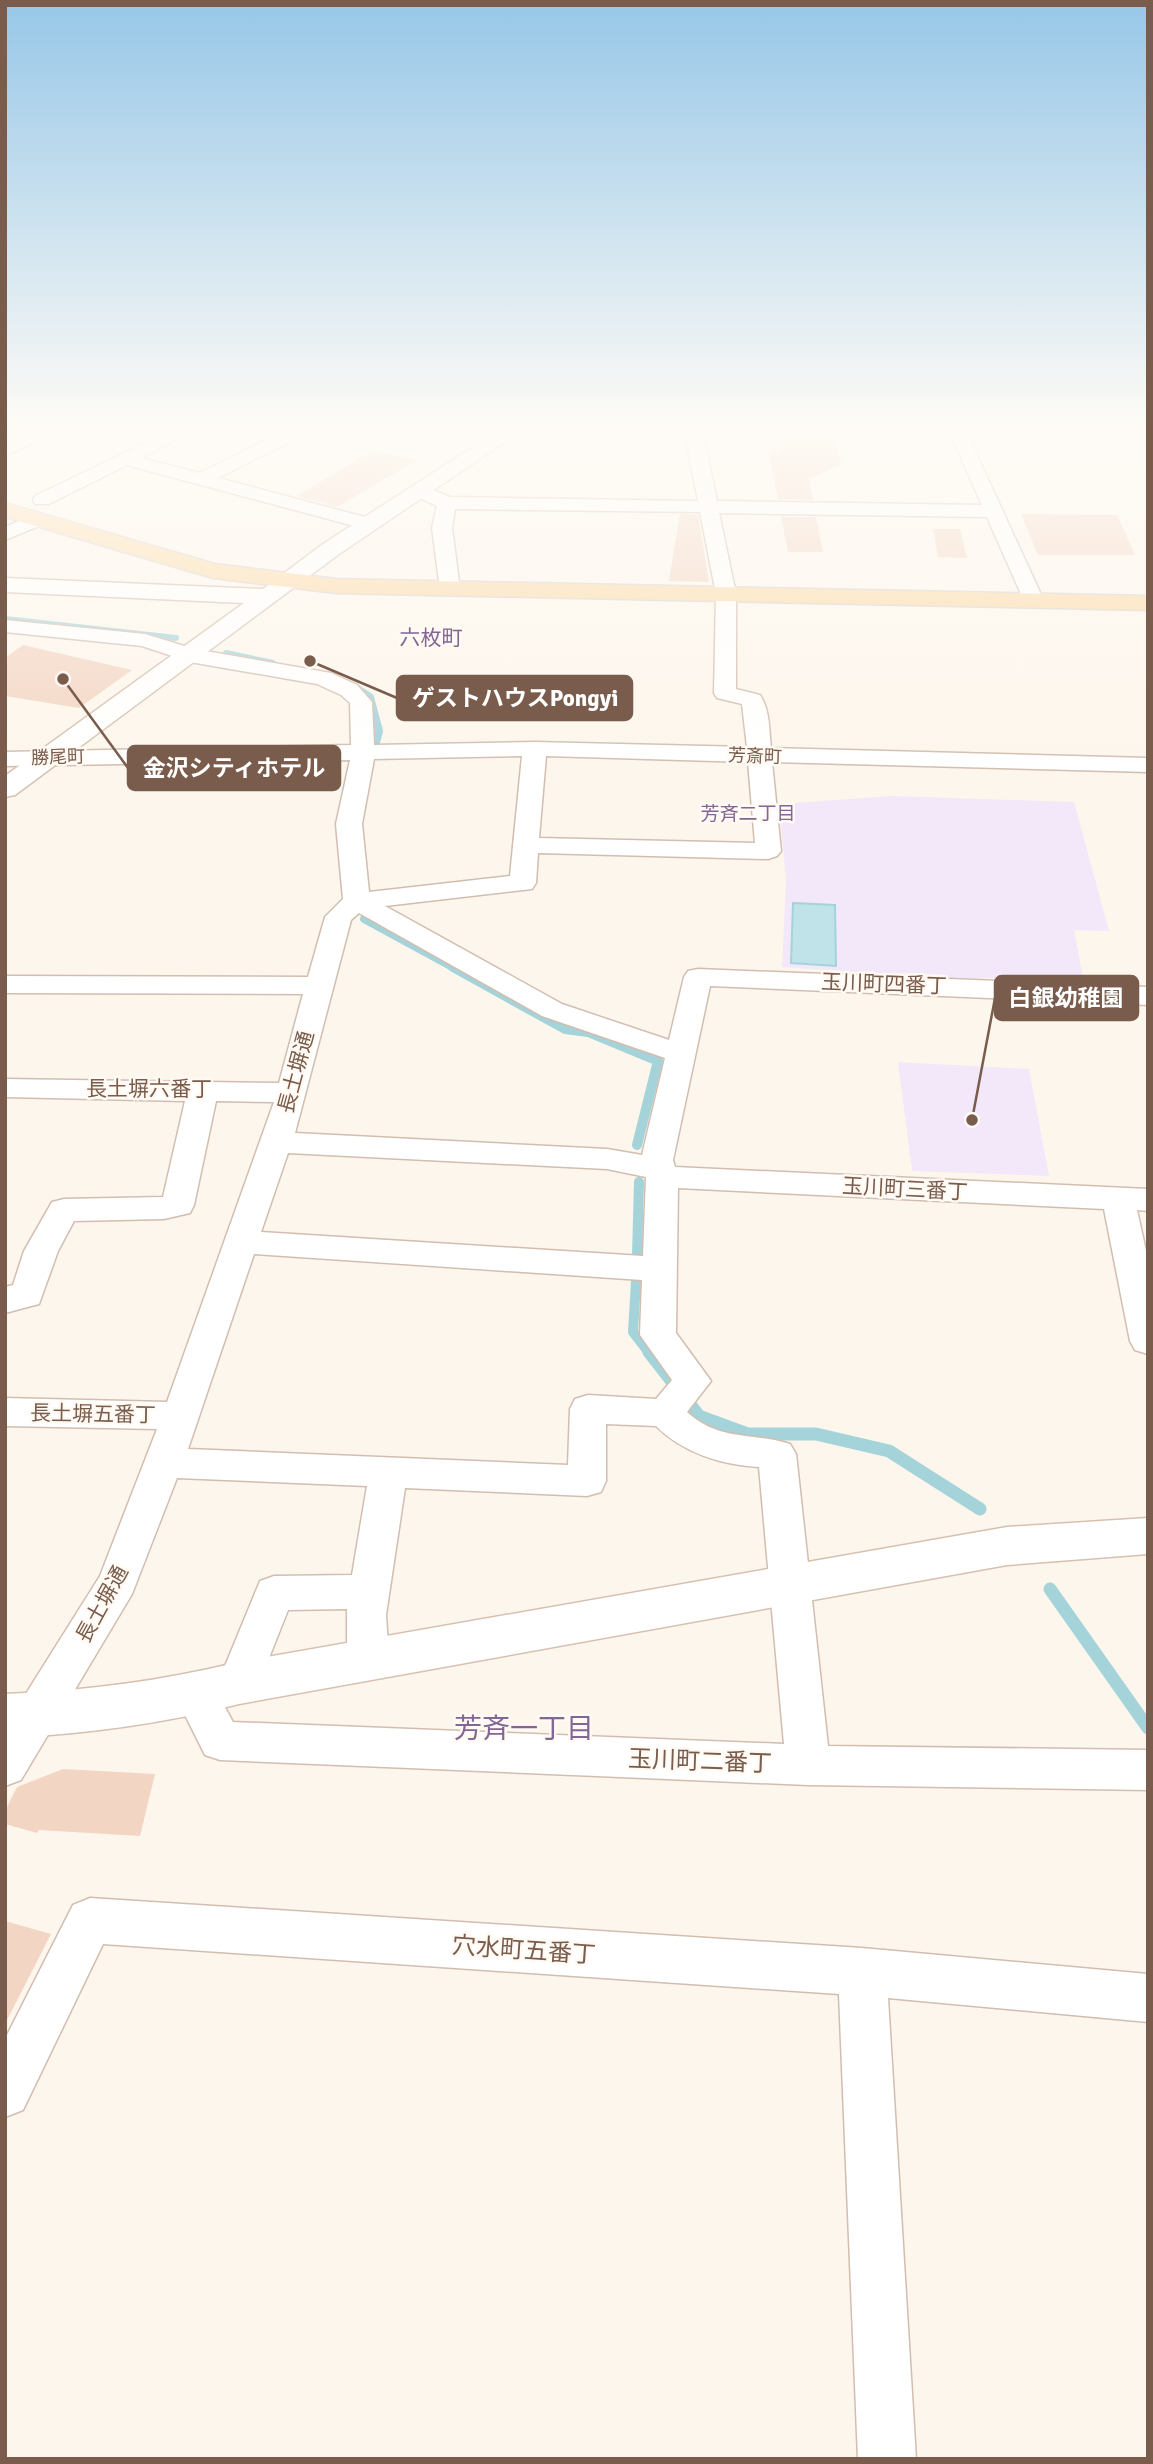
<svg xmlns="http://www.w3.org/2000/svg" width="1153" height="2464" font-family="Signika,'Noto Sans JP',sans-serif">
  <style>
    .education { fill: #f3e8fa }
    .water { fill: #bfe3e8; stroke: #a5d3da; stroke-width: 2 }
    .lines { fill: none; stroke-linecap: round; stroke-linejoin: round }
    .stream-far3 { stroke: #a5d3da; stroke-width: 6 }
    .stream-far2 { stroke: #a5d3da; stroke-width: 8 }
    .stream-far1 { stroke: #a5d3da; stroke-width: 10 }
    .stream { stroke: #a5d3da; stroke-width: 13 }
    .building { fill: #f3d5c3 }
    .street-casing { stroke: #d1beb0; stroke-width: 3 }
    .secondary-casing { stroke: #d6c0b0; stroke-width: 3 }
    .primary-casing { stroke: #dad1cd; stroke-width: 3 }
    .street { fill: #fff; fill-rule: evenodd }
    .secondary { fill: #fff; fill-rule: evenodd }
    .primary { fill: #fbd9a5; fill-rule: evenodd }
    .rail-casing { stroke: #b9a8c9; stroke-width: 5 }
    .rail { stroke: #fffaf3; stroke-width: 3.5; stroke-dasharray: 10; stroke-linecap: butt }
    .labels { text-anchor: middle; stroke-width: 5; stroke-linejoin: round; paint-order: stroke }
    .far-street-label { font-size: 18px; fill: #7a5c4d; stroke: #fffaf3 }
    .far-neighbourhood-label { font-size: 19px; fill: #846695; stroke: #fffaf3 }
    .far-quarter-label { font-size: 21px; fill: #846695; stroke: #fffaf3 }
    .street-label { font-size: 21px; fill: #7a5c4d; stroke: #fffaf3 }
    .near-street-label { font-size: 24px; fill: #7a5c4d; stroke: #fffaf3 }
    .near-neighbourhood-label { font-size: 28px; fill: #846695; stroke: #fffaf3 }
    .leader { fill: none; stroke: #7a5c4d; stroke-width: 2.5 }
    .callout-dot { fill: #7a5c4d; stroke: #fffaf3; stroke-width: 2.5 }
    .callout { fill: #7a5c4d; stroke: #7a5c4d; stroke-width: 2.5 }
    .callout-label { font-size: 23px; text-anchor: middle; font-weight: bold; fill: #fff }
  </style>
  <rect width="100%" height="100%" fill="#fdf6ec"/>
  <g class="education">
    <polygon points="893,796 1074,802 1109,931 1074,930 1083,978 942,978 782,967 786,880 779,804"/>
    <polygon points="898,1062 1029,1069 1049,1176 912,1171"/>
  </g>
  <polygon class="water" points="793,903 835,905 836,966 791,963"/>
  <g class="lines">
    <g class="stream-far3">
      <polyline points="5,619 176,638"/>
      <polyline points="226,653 273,663"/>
    </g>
    <g class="stream-far2">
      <polyline points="353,686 370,697 379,731 375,746"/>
      <polyline points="364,919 456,969"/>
    </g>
    <g class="stream-far1">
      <polyline points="453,967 565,1029 588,1032 658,1061 637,1145"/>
      <polyline points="637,1255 639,1182"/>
      <polyline points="636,1281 633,1332 650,1354"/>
    </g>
    <g class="stream">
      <polyline points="649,1352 699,1416 748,1434 816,1434 889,1451 980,1509"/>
      <polyline points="1050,1589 1148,1728"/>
    </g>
  </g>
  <g class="building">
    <polygon points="793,429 831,429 842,464 809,479 813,500 778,499 769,451 778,452 782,440 794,440"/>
    <polygon points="372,451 417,460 337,507 297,496"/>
    <polygon points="680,514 698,515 709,582 669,581"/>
    <polygon points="1021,514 1117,515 1135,555 1038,555"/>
    <polygon points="781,517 816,517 823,552 788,552"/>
    <polygon points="933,529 960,529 967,558 938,557"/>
    <polygon points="23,645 132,670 79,708 5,696 5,658"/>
    <polygon points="63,1769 155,1774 140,1836 39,1830 37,1833 5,1824 5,1811 17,1787"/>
    <polygon points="5,1921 51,1934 5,2024"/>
  </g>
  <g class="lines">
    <defs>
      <g id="street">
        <polygon points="174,429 196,429 141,458 200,473 274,436 260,433 258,429 297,430 300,434 297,438 218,478 376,520 379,524 369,530 127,465 49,504 35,504 33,500 35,496"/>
        <path d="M 684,429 L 702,429 L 717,501 L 982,505 L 948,429 L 965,429 L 1044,601 L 1041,605 L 1027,605 L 1024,601 L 987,517 L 719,513 L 736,594 L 736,689 L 760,695 C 770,710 769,730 771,748 L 1148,758 L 1148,772 L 772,762 L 781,851 L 777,856 L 768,859 L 538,853 L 536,883 L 532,889 L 385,906 L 562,1004 L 669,1040 L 684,977 L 688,971 L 698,969 L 1148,987 L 1148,1005 L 710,986 L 673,1160 L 675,1167 L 1148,1189 L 1148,1211 L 1137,1210 L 1148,1260 L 1148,1354 L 1135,1350 L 1130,1341 L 1104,1209 L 678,1188 L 676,1333 L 711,1381 L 687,1412 C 720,1442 753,1432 790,1444 L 796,1454 L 828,1746 L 1148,1750 L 1148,1790 L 808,1785 L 220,1760 L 205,1755 L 175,1695 L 181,1682 L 196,1677 L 211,1682 L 233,1722 L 784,1744 L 759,1467 C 722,1465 683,1453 656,1426 L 606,1424 L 606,1481 L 601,1492 L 587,1496 L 405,1488 L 386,1615 L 389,1661 L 383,1674 L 368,1679 L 353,1674 L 347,1661 L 347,1609 L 288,1610 L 254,1696 L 239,1701 L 224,1696 L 218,1683 L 260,1581 L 274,1576 L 352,1575 L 367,1486 L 177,1478 L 132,1594 L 21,1780 L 5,1786 L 5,1727 L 100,1576 L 157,1429 L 5,1426 L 5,1398 L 167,1402 L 274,1102 L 216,1101 L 194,1205 L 190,1213 L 164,1219 L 74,1221 L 58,1251 L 39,1304 L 5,1313 L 5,1287 L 13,1285 L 24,1251 L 52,1202 L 64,1199 L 163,1197 L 185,1101 L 5,1097 L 5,1079 L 279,1083 L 303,994 L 5,993 L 5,976 L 308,977 L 325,917 L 343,899 L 336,824 L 350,760 L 5,766 L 5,752 L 351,745 L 350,703 L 341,695 L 317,684 L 190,662 L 142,646 L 5,632 L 5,620 L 145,634 L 194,649 L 331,673 L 357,685 L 372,702 L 374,745 L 535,742 L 747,747 L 742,704 L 717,698 L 714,693 L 716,594 L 700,512 L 455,509 L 452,528 L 460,589 L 457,593 L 443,593 L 440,589 L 432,528 L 437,506 L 413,495 L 411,491 L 420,485 L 450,497 L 698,501 ZM 522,756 L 510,876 L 369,892 L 362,824 L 374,759 ZM 546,756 L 748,762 L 755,843 L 539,838 ZM 359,913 L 542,1016 L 665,1058 L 642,1155 L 607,1149 L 295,1133 L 351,920 ZM 288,1153 L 607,1169 L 646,1177 L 643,1256 L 261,1232 ZM 254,1254 L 642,1280 L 640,1335 L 672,1380 L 656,1399 L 588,1395 L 575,1399 L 570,1409 L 568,1465 L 188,1449 Z"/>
        <polygon points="1134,429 1148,429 1148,444 1142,443"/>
        <polygon points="37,514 47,520 44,524 5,540 5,527"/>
        <polygon points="90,1898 862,1948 1148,1974 1148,2022 888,1998 916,2459 858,2459 839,1994 103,1944 23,2110 5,2117 5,2039 73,1905"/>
      </g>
      <g id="secondary">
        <polygon points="34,429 60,429 57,433 5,455 5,441"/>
        <polygon points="501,429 524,429 339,554 15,795 5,797 5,776 244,603 5,592 5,578 263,589 323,544"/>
        <path d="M 1148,1518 L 1148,1554 L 1007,1565 L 239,1704 C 162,1724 85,1734 5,1738 L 5,1694 C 84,1691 162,1681 239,1662 L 1007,1527 Z"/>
      </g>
      <polygon id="primary" points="5,503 215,564 336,579 1148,596 1148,610 336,593 213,578 5,517"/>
    </defs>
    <use href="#street" class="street-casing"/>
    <use href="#secondary" class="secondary-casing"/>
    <use href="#primary" class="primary-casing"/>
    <use href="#street" class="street"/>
    <use href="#secondary" class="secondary"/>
    <use href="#primary" class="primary"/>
    <defs>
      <polyline id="rail" points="5,433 14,429"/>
    </defs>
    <use href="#rail" class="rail-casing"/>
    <use href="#rail" class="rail"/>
  </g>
  <linearGradient id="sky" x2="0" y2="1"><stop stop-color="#97c7e8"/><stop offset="0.55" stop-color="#fefbf6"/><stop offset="1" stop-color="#fefbf6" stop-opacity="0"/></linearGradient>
  <rect width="1153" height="774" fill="url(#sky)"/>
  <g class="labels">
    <g class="far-street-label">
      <text transform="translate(755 756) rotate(2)" y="6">芳斎町</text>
      <text transform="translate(58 757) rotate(-2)" y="6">勝尾町</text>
    </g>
    <g class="far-neighbourhood-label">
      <text x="748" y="820">芳斉二丁目</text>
    </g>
    <g class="far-quarter-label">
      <text x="431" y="645">六枚町</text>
    </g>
    <g class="street-label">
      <text transform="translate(884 984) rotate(2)" y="7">玉川町四番丁</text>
      <text transform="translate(296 1072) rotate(-75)" y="7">長土塀通</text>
      <text x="149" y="1096">長土塀六番丁</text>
      <text transform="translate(905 1189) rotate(3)" y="7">玉川町三番丁</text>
      <text transform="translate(93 1414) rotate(1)" y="7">長土塀五番丁</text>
      <text transform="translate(102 1604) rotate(-61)" y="7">長土塀通</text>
    </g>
    <g class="near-street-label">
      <text transform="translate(700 1761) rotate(2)" y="8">玉川町二番丁</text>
      <text transform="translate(524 1950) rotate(4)" y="8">穴水町五番丁</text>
    </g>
    <g class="near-neighbourhood-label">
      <text x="524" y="1738">芳斉一丁目</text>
    </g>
  </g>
  <path class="leader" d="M310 661L397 698M63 679L128 768M972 1120L995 998"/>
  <g class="callout-dot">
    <circle cx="310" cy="661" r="7"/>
    <circle cx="63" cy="679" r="7"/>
    <circle cx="972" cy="1120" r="7"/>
  </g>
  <g class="callout">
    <rect x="397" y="676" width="235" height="44" rx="7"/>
    <rect x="128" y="746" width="212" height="44" rx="7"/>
    <rect x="995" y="976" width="143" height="44" rx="7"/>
  </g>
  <g class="callout-label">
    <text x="515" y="706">ゲストハウスPongyi</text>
    <text x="234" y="776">金沢シティホテル</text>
    <text x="1066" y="1006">白銀幼稚園</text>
  </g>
  <rect width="1153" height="2464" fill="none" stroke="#7a5c4d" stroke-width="14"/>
</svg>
